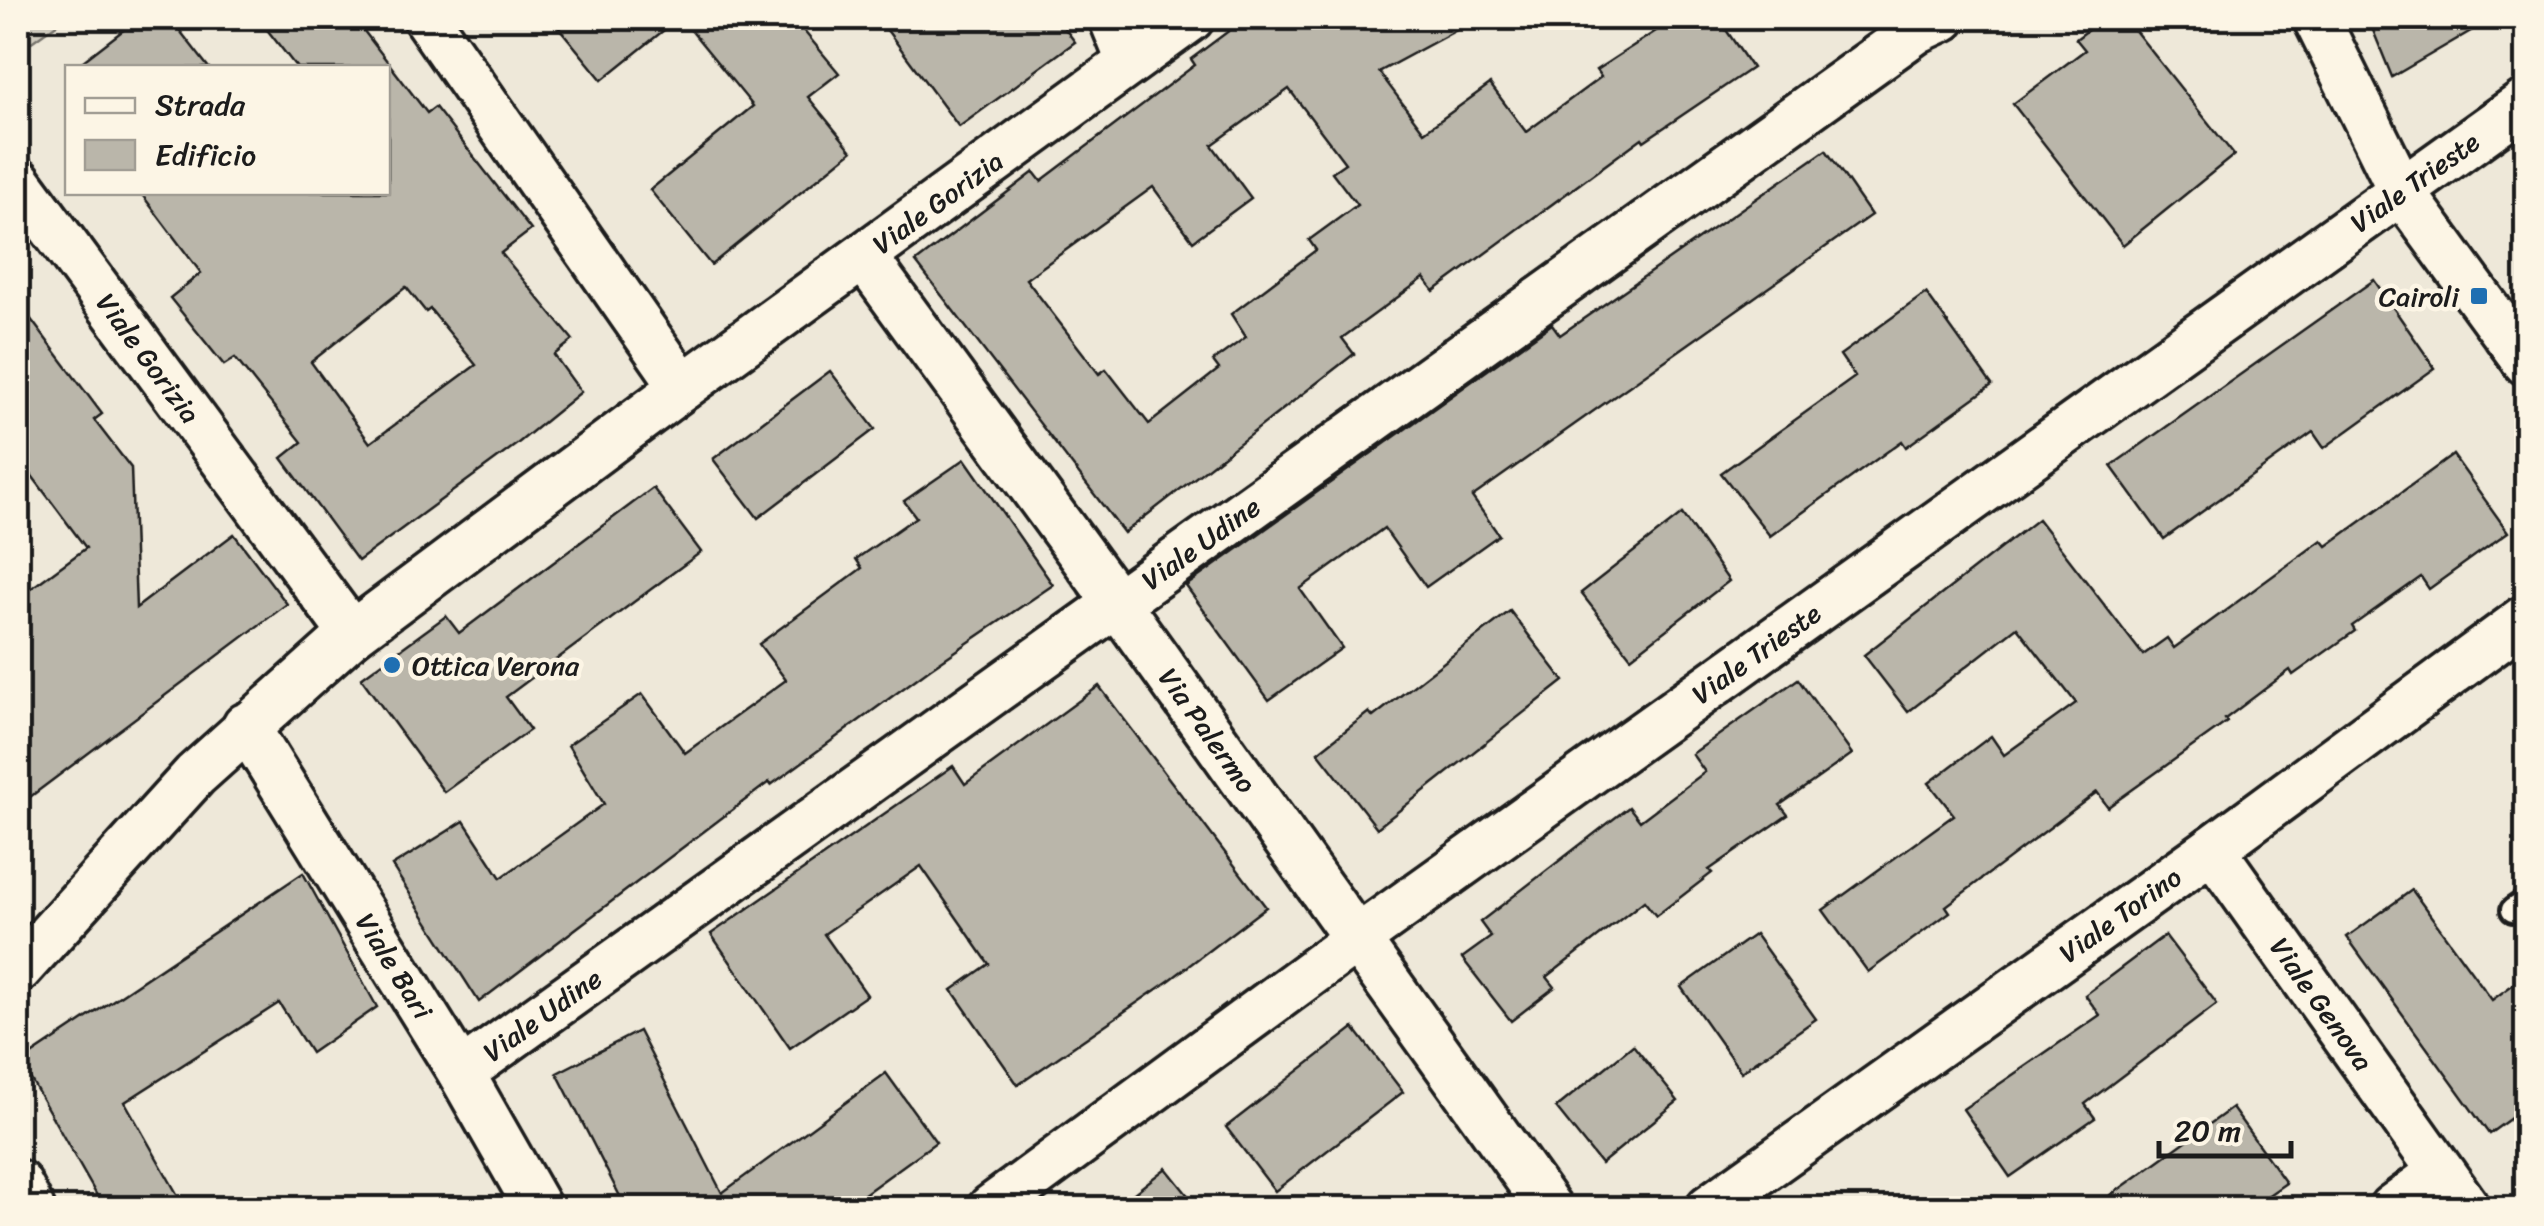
<svg xmlns="http://www.w3.org/2000/svg" width="2544" height="1226" font-family="Sriracha,sans-serif">
  <style>
    .green { fill: #cfcabd; stroke: #76736c; stroke-width: 2.5 }
    .building { fill: #bab6aa; stroke: #1c1c1c; stroke-width: 2.5; fill-rule: evenodd }
    .lines { fill: none; stroke-linecap: round; stroke-linejoin: round }
    .lane-casing { stroke: #1c1c1c; stroke-width: 30 }
    .street-casing { stroke: #1c1c1c; stroke-width: 52 }
    .lane { stroke: #fcf5e5; stroke-width: 22 }
    .street { stroke: #fcf5e5; stroke-width: 45 }
    .poi-dot { fill: #1f6fb2; stroke: #fcf5e5; stroke-width: 4 }
    .labels { text-anchor: middle; stroke-width: 9; stroke-linejoin: round; paint-order: stroke }
    .street-label { font-size: 28px; fill: #1c1c1c; stroke: #fcf5e5 }
    .poi-label { font-size: 28px; fill: #1c1c1c; stroke: #fcf5e5; text-anchor: end }
  </style>
  <rect width="100%" height="100%" fill="#eee8d9"/>
  <filter id="ink" filterUnits="userSpaceOnUse"><feTurbulence type="fractalNoise" baseFrequency=".01" numOctaves="2"/><feDisplacementMap in="SourceGraphic" scale="20" xChannelSelector="R" yChannelSelector="G"/><feConvolveMatrix kernelMatrix="1 2 1 2 8 2 1 2 1" color-interpolation-filters="sRGB"/></filter>
  <g filter="url(#ink)">
    <polygon class="green" points="18,18 65,18 26,46"/>
    <g class="building">
      <polygon points="139,18 170,18 209,68 74,68"/>
      <path d="M 258,18 L 354,18 L 427,113 L 435,107 L 531,230 L 501,253 L 573,340 L 554,355 L 581,392 L 517,444 L 358,561 L 282,458 L 302,442 L 235,358 L 224,365 L 170,298 L 201,273 L 140,192 L 388,192 L 388,68 L 297,68 ZM 406,287 L 426,312 L 430,309 L 476,365 L 370,443 L 311,362 Z"/>
      <polygon points="551,18 679,18 602,80"/>
      <polygon points="681,18 793,18 839,73 808,97 852,151 711,265 650,190 753,106"/>
      <polygon points="878,18 1057,18 1075,42 959,127"/>
      <path d="M 1246,18 L 1479,18 L 1379,72 L 1424,132 L 1490,84 L 1526,132 L 1601,77 L 1596,70 L 1676,18 L 1718,18 L 1752,68 L 1644,141 L 1642,138 L 1434,291 L 1424,278 L 1342,338 L 1354,354 L 1124,533 L 916,262 L 1034,172 L 1041,181 L 1195,65 L 1191,59 ZM 1289,89 L 1345,163 L 1332,172 L 1357,205 L 1309,240 L 1316,250 L 1231,314 L 1246,337 L 1213,361 L 1219,369 L 1149,424 L 1106,369 L 1099,374 L 1026,279 L 1153,187 L 1193,241 L 1251,198 L 1212,145 Z"/>
      <polygon points="2104,18 2125,18 2234,155 2123,245 2013,104 2085,50 2076,39"/>
      <polygon points="2368,18 2493,18 2392,77"/>
      <polygon points="1826,150 1871,215 1472,497 1499,535 1426,587 1384,528 1300,589 1342,648 1269,700 1186,586 1552,324 1560,335"/>
      <polygon points="2374,280 2435,368 2324,448 2313,432 2164,539 2111,466"/>
      <polygon points="1926,293 1992,385 1906,447 1902,441 1770,536 1721,473 1855,377 1840,355"/>
      <polygon points="18,302 102,414 94,420 131,468 136,608 234,534 287,604 18,806 18,598 86,548 18,457"/>
      <polygon points="830,371 875,429 758,518 713,459"/>
      <polygon points="2453,455 2508,532 2429,589 2421,577 2352,626 2355,631 2293,675 2290,670 2225,719 2227,722 2108,807 2097,792 1946,906 1950,912 1868,972 1823,910 1954,815 1929,783 1991,736 2004,755 2076,703 2017,627 1908,712 1864,655 2038,519 2143,655 2167,638 2174,648 2322,540 2327,546"/>
      <polygon points="965,459 1053,585 931,668 771,785 769,782 479,1002 392,866 464,821 501,878 604,804 568,745 642,694 685,753 786,680 759,644 862,568 856,559 916,517 904,501"/>
      <polygon points="653,488 701,552 506,697 530,730 444,792 361,678 446,616 459,633"/>
      <polygon points="1682,514 1729,581 1631,657 1581,593"/>
      <polygon points="1510,611 1564,681 1377,828 1318,752 1369,712 1373,717"/>
      <polygon points="1798,679 1852,754 1780,805 1788,815 1709,870 1712,873 1656,916 1644,901 1547,977 1555,987 1511,1021 1462,958 1491,937 1480,922 1629,807 1640,821 1705,772 1692,754"/>
      <polygon points="1099,686 1266,907 1170,980 1018,1085 952,990 989,964 921,866 824,934 867,995 790,1048 711,934 953,766 965,784"/>
      <polygon points="303,873 377,1007 311,1053 279,1003 125,1102 185,1208 104,1208 21,1062"/>
      <polygon points="2412,890 2492,1000 2526,975 2526,1107 2489,1134 2347,937"/>
      <polygon points="1755,934 1816,1019 1741,1072 1681,987"/>
      <polygon points="2165,935 2217,1004 2085,1104 2095,1118 2010,1177 1963,1109 2100,1015 2085,995"/>
      <polygon points="1354,1028 1403,1092 1275,1191 1226,1127"/>
      <polygon points="639,1031 722,1193 886,1073 936,1142 845,1208 626,1208 557,1073"/>
      <polygon points="1633,1045 1678,1101 1601,1164 1556,1108"/>
      <polygon points="2232,1108 2286,1183 2250,1208 2093,1208"/>
      <polygon points="1166,1168 1198,1208 1115,1208"/>
    </g>
    <g class="lines">
      <defs>
        <polyline id="lane" points="2513,910 2526,901"/>
        <g id="street">
          <polyline points="426,18 683,387"/>
          <polyline points="1112,18 1129,60"/>
          <polyline points="2316,18 2402,192 2526,362"/>
          <path id="s1" d="M 18,181 L 352,634"/>
          <path id="s2" d="M 864,257 L 1117,603 L 1549,1208"/>
          <path id="s3" d="M 246,726 L 461,1073 L 538,1208"/>
          <path id="s4" d="M 2212,849 L 2467,1208"/>
          <path id="s5" d="M 18,970 L 195,775 L 352,634 L 683,387 L 1191,18"/>
          <path id="s6" d="M 461,1073 L 1917,30 L 1943,18"/>
          <polyline points="18,1183 31,1208"/>
          <path id="s7" d="M 991,1208 L 1357,939 L 2526,102"/>
          <path id="s8" d="M 1709,1208 L 2212,849 L 2526,618"/>
          <polyline points="2392,1208 2441,1172"/>
        </g>
      </defs>
      <use href="#lane" class="lane-casing"/>
      <use href="#street" class="street-casing"/>
      <use href="#lane" class="lane"/>
      <use href="#street" class="street"/>
    </g>
  </g>
  <g class="poi-dot">
    <rect x="2469" y="286" width="20" height="20" rx="5"/>
    <circle cx="392" cy="665" r="10"/>
  </g>
  <g class="labels">
    <g class="street-label">
      <text dy="10" stroke="none"><textPath href="#s7" startOffset="1755">Viale Trieste</textPath></text>
      <text dy="10" stroke="none"><textPath href="#s5" startOffset="1202">Viale Gorizia</textPath></text>
      <text dy="10" stroke="none"><textPath href="#s1" startOffset="220">Viale Gorizia</textPath></text>
      <text dy="10" stroke="none"><textPath href="#s6" startOffset="910">Viale Udine</textPath></text>
      <text dy="10" stroke="none"><textPath href="#s7" startOffset="945">Viale Trieste</textPath></text>
      <text dy="10" stroke="none"><textPath href="#s2" startOffset="585">Via Palermo</textPath></text>
      <text dy="10" stroke="none"><textPath href="#s8" startOffset="505">Viale Torino</textPath></text>
      <text dy="10" stroke="none"><textPath href="#s3" startOffset="282">Viale Bari</textPath></text>
      <text dy="10" stroke="none"><textPath href="#s4" startOffset="190">Viale Genova</textPath></text>
      <text dy="10" stroke="none"><textPath href="#s6" startOffset="100">Viale Udine</textPath></text>
    </g>
    <g class="poi-label">
      <text x="2459" y="306">Cairoli</text>
      <text x="412" y="675" text-anchor="start">Ottica Verona</text>
    </g>
  </g>
  <rect width="2544" height="1226" fill="none" stroke="#fcf5e5" stroke-width="60"/>
  <rect x="30" y="30" width="2484" height="1166" fill="none" stroke="#1c1c1c" stroke-width="4" filter="url(#ink)"/>
  <rect x="65" y="65" width="325" height="130" fill="#fcf5e5" stroke="#a29e95" stroke-width="2.5"/>
  <rect x="85" y="98" width="50" height="15" fill="#fcf5e5" stroke="#a29e95" stroke-width="2.5"/>
  <text x="155" y="115" font-size="30" fill="#1c1c1c">Strada</text>
  <rect x="85" y="140" width="50" height="30" fill="#bab6aa" stroke="#a29e95" stroke-width="2.5"/>
  <text x="155" y="165" font-size="30" fill="#1c1c1c">Edificio</text>
  <path d="M2159 1141v15h132v-15" fill="none" stroke="#1c1c1c" stroke-width="5"/>
  <text x="2174" y="1141" font-size="30" fill="#1c1c1c" stroke="#fcf5e5" stroke-width="8" paint-order="stroke">20 m</text>
</svg>
